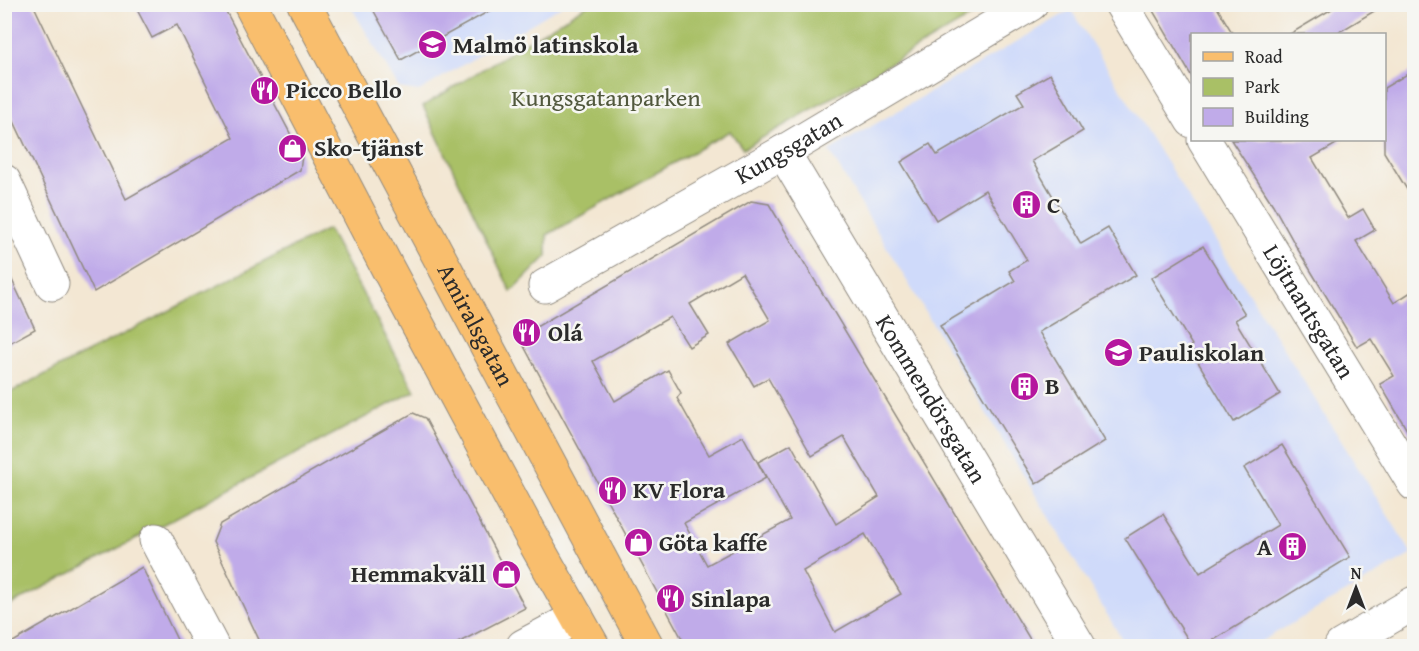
<svg xmlns="http://www.w3.org/2000/svg" width="1419" height="651" font-family="'Gentium Book Plus',serif">
  <style>
    .built { fill: #cfdafa }
    .green { fill: #a9c066; stroke: #6a7648; stroke-width: 1.5 }
    .building { fill: #c0abe9; fill-rule: evenodd }
    .lines { fill: none; stroke-linecap: round; stroke-linejoin: round }
    .minor-casing { stroke: #8f897f; stroke-width: 35 }
    .major-casing { stroke: #8f897f; stroke-width: 35 }
    .minor { stroke: #fff; stroke-width: 33 }
    .major { stroke: #f9be6d; stroke-width: 33 }
    .labels { text-anchor: middle; stroke-width: 5; stroke-linejoin: round; paint-order: stroke }
    .poi-label { font-size: 24px; font-weight: bold; fill: #2b2b2b; stroke: #f6f6f2; text-anchor: start }
    .park-label { font-size: 24px; fill: #51583d; stroke: #f6f6f2 }
    .street-label { font-size: 24px; fill: #2b2b2b; stroke: #f6f6f2 }
  </style>
  <rect width="100%" height="100%" fill="#f6f6f2"/>
  <filter id="ink" filterUnits="userSpaceOnUse"><feTurbulence type="fractalNoise" baseFrequency=".0167" numOctaves="2"/><feDisplacementMap in="SourceGraphic" scale="12" xChannelSelector="R" yChannelSelector="G"/><feConvolveMatrix kernelMatrix="1 2 1 2 8 2 1 2 1" color-interpolation-filters="sRGB"/></filter>
  <filter id="wash" filterUnits="userSpaceOnUse"><feTurbulence type="fractalNoise" baseFrequency=".008" numOctaves="4" result="noise"/><feDisplacementMap in="SourceGraphic" scale="24" xChannelSelector="R" yChannelSelector="G"/><feGaussianBlur stdDeviation="1.35" result="paint"/><feColorMatrix in="noise" values="0 0 0 0 0 0 0 0 0 0 0 0 0 0 0 0 0 1.4 0 .05"/><feComposite in="paint" operator="in"/></filter>
  <g filter="url(#wash)">
    <rect width="100%" height="100%" fill="#f3e7d3"/>
    <g class="built">
      <polygon points="350,5 563,5 419,91 399,88"/>
      <polygon points="1071,10 1412,554 1253,646 1126,646 829,151"/>
    </g>
    <g class="green">
      <polygon points="587,5 587,4 991,5 743,149 730,131 547,235 547,256 511,292 423,106"/>
      <polygon points="328,229 415,391 5,608 5,395"/>
    </g>
    <g id="blocks">
      <g class="building">
        <polygon points="4,4 33,4 126,199 233,138 177,25 152,38 134,4 222,4 302,156 300,170 94,292 4,100"/>
        <polygon points="370,4 502,4 401,60"/>
        <polygon points="1149,4 1215,4 1233,34 1192,34 1192,77"/>
        <polygon points="1340,4 1386,4 1336,34 1290,34"/>
        <polygon points="1414,70 1414,201 1384,152 1384,88"/>
        <polygon points="1050,74 1083,131 1032,161 1081,244 1108,228 1136,275 1039,332 1105,441 1036,484 940,326 1015,281 1009,271 1027,260 985,190 936,220 901,162 930,144 937,155 1024,104 1017,93"/>
        <polygon points="1231,140 1343,140 1312,158 1348,218 1363,209 1375,230 1356,241 1394,303 1414,290 1414,442 1380,384 1394,376 1371,339 1357,347 1297,248 1273,205"/>
        <path d="M 751,201 L 769,204 L 1034,646 L 686,646 L 519,337 ZM 742,273 L 770,320 L 729,344 L 754,386 L 768,378 L 812,456 L 844,437 L 879,497 L 836,524 L 791,444 L 758,462 L 790,520 L 707,565 L 684,523 L 766,478 L 743,436 L 709,455 L 677,398 L 681,393 L 668,370 L 615,401 L 593,361 L 670,317 L 689,347 L 709,335 L 690,304 ZM 865,534 L 901,594 L 835,632 L 803,571 Z"/>
        <polygon points="1203,246 1245,314 1235,320 1280,394 1234,422 1189,347 1192,345 1151,278"/>
        <polygon points="4,263 35,329 4,346"/>
        <polygon points="413,413 425,418 525,608 452,646 262,646 213,542 220,524"/>
        <polygon points="1282,445 1350,557 1204,646 1192,646 1125,538 1163,514 1200,573 1278,525 1244,468"/>
        <polygon points="142,567 180,646 6,646"/>
      </g>
    </g>
  </g>
  <g filter="url(#ink)">
    <use href="#blocks" fill-opacity="0" stroke="#8f897f" stroke-width="1.5"/>
    <g class="lines">
      <defs>
        <g id="minor">
          <polyline points="1121,4 1192,121"/>
          <path id="s1" d="M 1204,140 L 1414,484"/>
          <path id="s2" d="M 783,152 L 1079,646"/>
          <polyline points="4,181 52,284"/>
          <path id="s3" d="M 545,286 L 783,152 L 1031,4"/>
          <polyline points="156,540 212,646"/>
          <polyline points="523,646 577,617"/>
          <polyline points="1341,646 1414,603"/>
        </g>
        <g id="major">
          <polyline points="250,4 388,269 531,536 593,646"/>
          <path id="s4" d="M 304,4 L 647,646"/>
        </g>
      </defs>
      <use href="#minor" class="minor-casing"/>
      <use href="#major" class="major-casing"/>
      <use href="#minor" class="minor"/>
      <use href="#major" class="major"/>
    </g>
  </g>
  <defs>
    <symbol id="school-disc" viewBox="-11 -11 22 22"><circle r="9.5" fill="#b5179e" stroke="#f6f6f2"/><path d="M0-5L7-2L0 1L-7-2ZM-4 1L0 2.5L4 1V4Q0 6-4 4Z" fill="#fff"/></symbol>
    <symbol id="restaurant-disc" viewBox="-11 -11 22 22"><circle r="9.5" fill="#b5179e" stroke="#f6f6f2"/><path d="M-5-6h1v4h1v-4h1v4h1v-4h1v5L-1.5 .5V6h-2V.5L-5-1ZM5-6V6H3V1.5H1.5Q1.5-4 5-6Z" fill="#fff"/></symbol>
    <symbol id="shop-disc" viewBox="-11 -11 22 22"><circle r="9.5" fill="#b5179e" stroke="#f6f6f2"/><path d="M-5-2.5h2.3a2.7 3.5 0 0 1 5.4 0H5L5.5 6h-11ZM-1.5-2.5h3a1.5 2.3 0 0 0-3 0Z" fill="#fff"/></symbol>
    <symbol id="building-disc" viewBox="-11 -11 22 22"><circle r="9.5" fill="#b5179e" stroke="#f6f6f2"/><path d="M-4-6H4V6H1V3H-1V6H-4ZM-2.5-4.3h1.7v1.8h-1.7ZM.8-4.3h1.7v1.8H.8ZM-2.5-1h1.7V.8h-1.7ZM.8-1h1.7V.8H.8Z" fill="#fff"/></symbol>
  </defs>
  <g fill-rule="evenodd">
    <use href="#school-disc" x="416" y="28" width="33" height="33"/>
    <use href="#restaurant-disc" x="248" y="74" width="33" height="33"/>
    <use href="#shop-disc" x="276" y="132" width="33" height="33"/>
    <use href="#building-disc" x="1010" y="188" width="33" height="33"/>
    <use href="#restaurant-disc" x="510" y="316" width="33" height="33"/>
    <use href="#school-disc" x="1102" y="336" width="33" height="33"/>
    <use href="#building-disc" x="1008" y="370" width="33" height="33"/>
    <use href="#restaurant-disc" x="596" y="474" width="33" height="33"/>
    <use href="#shop-disc" x="622" y="526" width="33" height="33"/>
    <use href="#building-disc" x="1276" y="530" width="33" height="33"/>
    <use href="#shop-disc" x="490" y="558" width="33" height="33"/>
    <use href="#restaurant-disc" x="654" y="582" width="33" height="33"/>
  </g>
  <g class="labels">
    <g class="poi-label">
      <text x="453" y="53">Malmö latinskola</text>
      <text x="286" y="98">Picco Bello</text>
      <text x="314" y="156">Sko-tjänst</text>
      <text x="1047" y="213">C</text>
      <text x="548" y="341">Olá</text>
      <text x="1139" y="361">Pauliskolan</text>
      <text x="1045" y="394">B</text>
      <text x="633" y="498">KV Flora</text>
      <text x="659" y="551">Göta kaffe</text>
      <text x="1272" y="555" text-anchor="end">A</text>
      <text x="486" y="582" text-anchor="end">Hemmakväll</text>
      <text x="691" y="607">Sinlapa</text>
    </g>
    <g class="park-label">
      <text x="606" y="106">Kungsgatanparken</text>
    </g>
    <g class="street-label">
      <text dy="8" stroke="none"><textPath href="#s3" startOffset="280">Kungsgatan</textPath></text>
      <text dy="8" stroke="none"><textPath href="#s1" startOffset="201">Löjtnantsgatan</textPath></text>
      <text dy="8" stroke="none"><textPath href="#s4" startOffset="364">Amiralsgatan</textPath></text>
      <text dy="8" stroke="none"><textPath href="#s2" startOffset="288">Kommendörsgatan</textPath></text>
    </g>
  </g>
  <rect width="1419" height="651" fill="none" stroke="#f6f6f2" stroke-width="24"/>
  <rect x="1191" y="33" width="195" height="108" fill="#f6f6f2" stroke="#a5a5a2" stroke-width="1.5"/>
  <rect x="1203" y="52" width="30" height="9" fill="#f9be6d" stroke="#a5a5a2" stroke-width="1.5"/>
  <text x="1245" y="63" font-size="18" fill="#2b2b2b">Road</text>
  <rect x="1203" y="78" width="30" height="18" fill="#a9c066" stroke="#a5a5a2" stroke-width="1.5"/>
  <text x="1245" y="93" font-size="18" fill="#2b2b2b">Park</text>
  <rect x="1203" y="108" width="30" height="18" fill="#c0abe9" stroke="#a5a5a2" stroke-width="1.5"/>
  <text x="1245" y="123" font-size="18" fill="#2b2b2b">Building</text>
  <g transform="translate(1356 588)" stroke="#f6f6f2" stroke-width="4.5" paint-order="stroke">
  <path d="M0-4.5L10 22L0 15L-10 22Z" fill="#2b2b2b"/>
  <text y="-9" font-size="16" font-weight="bold" text-anchor="middle" fill="#2b2b2b">N</text>
  </g>
</svg>
